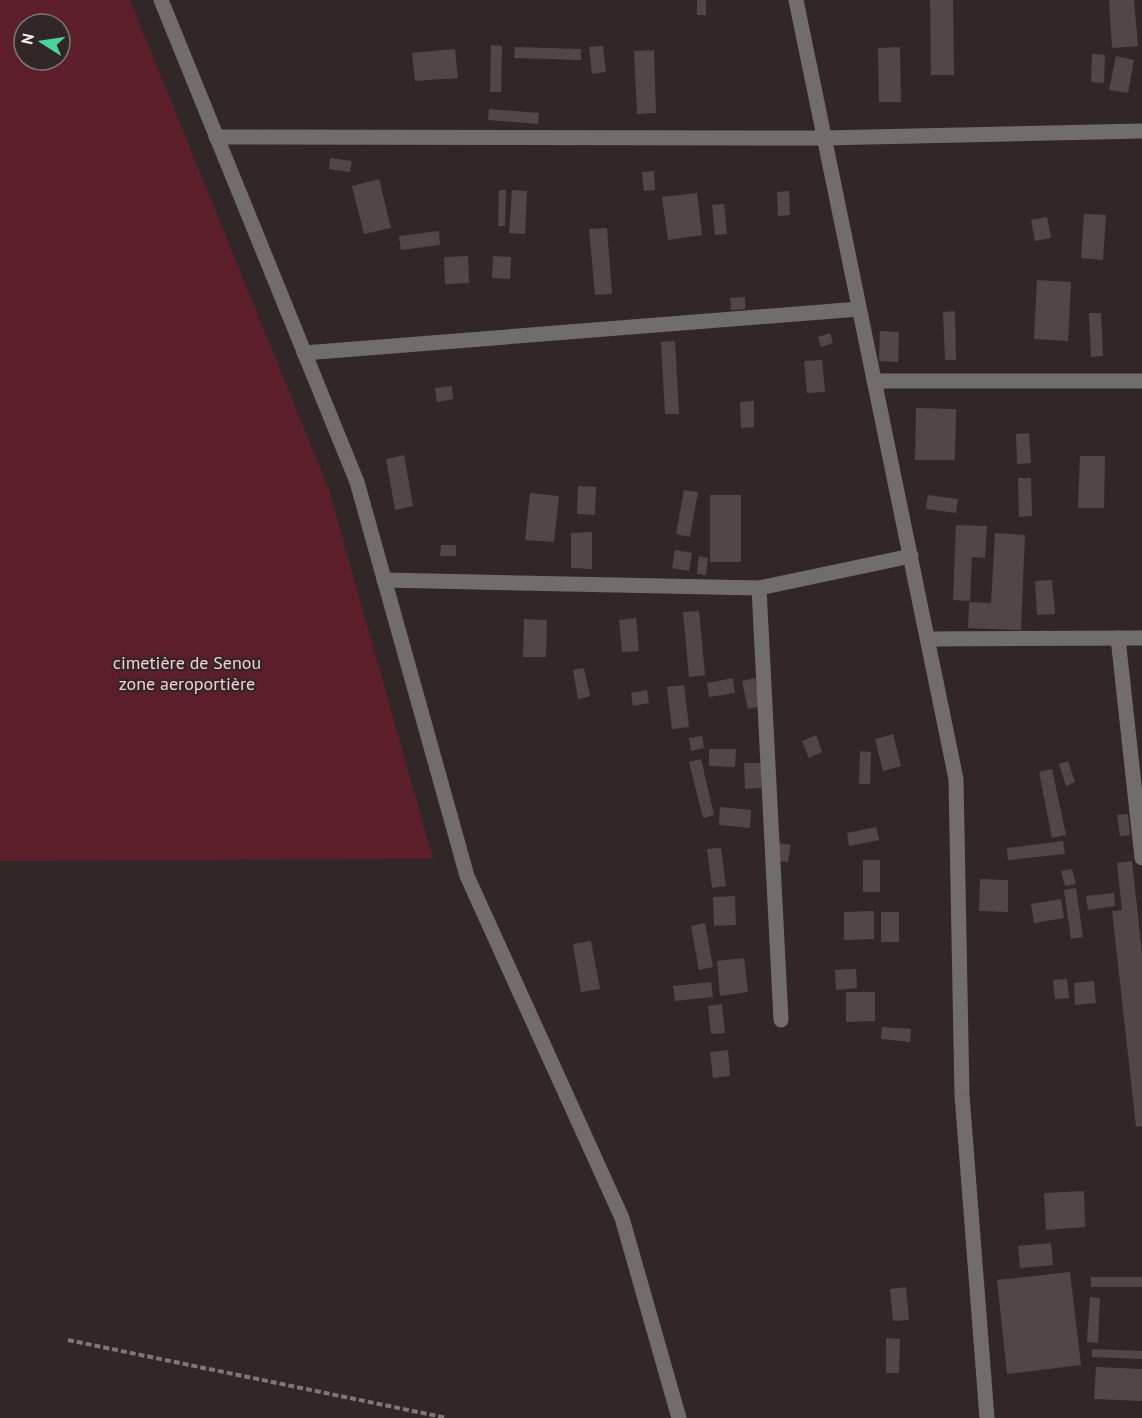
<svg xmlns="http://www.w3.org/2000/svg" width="1142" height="1418" font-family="'PT Sans',sans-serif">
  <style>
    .green { fill: #5c1f2a; fill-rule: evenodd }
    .building { fill: #524748 }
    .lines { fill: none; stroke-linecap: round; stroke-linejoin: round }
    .path { stroke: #807677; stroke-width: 4; stroke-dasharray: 6 3; stroke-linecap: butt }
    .street { stroke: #726d6d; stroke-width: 15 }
    .labels { text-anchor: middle; stroke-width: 4.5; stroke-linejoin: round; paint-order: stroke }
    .park-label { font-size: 18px; fill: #feccd1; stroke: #312728 }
  </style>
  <rect width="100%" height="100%" fill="#312728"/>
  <path class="green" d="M 0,0 L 130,0 L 329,490 L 433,859 L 0,861 ZM 24,24 L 60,24 L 60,60 L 24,60 Z"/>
  <g class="building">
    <rect x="697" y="0" width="9" height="15"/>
    <polygon points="930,0 953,0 954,75 931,75"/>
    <polygon points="1109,0 1134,0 1138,46 1112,48"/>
    <polygon points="491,45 502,46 501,92 490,92"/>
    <polygon points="603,46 606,72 592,74 589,47"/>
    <polygon points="515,47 581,49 581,60 514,58"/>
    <polygon points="900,47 901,102 879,102 878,48"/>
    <polygon points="455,49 458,78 415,81 412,53"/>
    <polygon points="654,50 656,113 637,114 634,51"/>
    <polygon points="1092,54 1105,55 1104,83 1091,82"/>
    <polygon points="1116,56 1134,60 1128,93 1109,90"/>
    <polygon points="489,109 539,113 538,124 488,120"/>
    <polygon points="330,158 352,161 350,172 329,169"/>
    <polygon points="654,171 655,190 644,191 642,172"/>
    <polygon points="379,179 391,228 364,234 352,186"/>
    <polygon points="499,190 506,190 505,226 498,226"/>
    <polygon points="512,190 527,191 525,234 509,233"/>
    <polygon points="789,191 790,215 778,216 777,192"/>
    <polygon points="697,193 702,235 668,240 662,197"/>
    <polygon points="724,204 727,234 715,235 712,205"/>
    <polygon points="1084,214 1106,215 1103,260 1081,258"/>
    <polygon points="1047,217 1051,238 1035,241 1031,220"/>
    <polygon points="607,228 612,294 595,295 589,229"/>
    <polygon points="439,231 440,245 401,250 399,236"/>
    <polygon points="468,256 469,283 445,284 444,257"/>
    <polygon points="493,256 511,257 510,279 492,278"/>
    <polygon points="1037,280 1071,282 1068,341 1034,339"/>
    <polygon points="745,297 745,309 731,310 730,298"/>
    <polygon points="955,311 956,360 945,360 943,312"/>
    <polygon points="1089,313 1101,313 1103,356 1091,357"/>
    <polygon points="880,331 899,332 898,362 879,361"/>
    <polygon points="830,333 833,343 821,347 818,337"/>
    <polygon points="675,341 679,414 665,414 661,342"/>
    <polygon points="822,360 825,392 807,393 804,361"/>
    <polygon points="452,386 453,399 437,402 435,388"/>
    <polygon points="754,401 754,427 741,428 740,402"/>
    <polygon points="916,408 956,409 955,460 915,460"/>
    <polygon points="1029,433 1031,463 1017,464 1016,434"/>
    <polygon points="404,455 413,506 395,510 386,459"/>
    <polygon points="1080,456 1105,456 1104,508 1078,508"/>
    <polygon points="1018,478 1031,478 1032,516 1019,517"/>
    <polygon points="578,486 596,487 595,515 577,514"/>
    <polygon points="684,490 698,492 690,537 676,534"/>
    <polygon points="530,493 559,496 554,542 525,540"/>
    <rect x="710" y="495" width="31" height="67"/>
    <polygon points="928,495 958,499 956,513 926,509"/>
    <polygon points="956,525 987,526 985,558 972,557 970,601 953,600"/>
    <polygon points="592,532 592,569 571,568 571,533"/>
    <polygon points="995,533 1025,535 1021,630 968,628 969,602 991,603"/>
    <polygon points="441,545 456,545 456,556 440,556"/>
    <polygon points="675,550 692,553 689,571 672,568"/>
    <polygon points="699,556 708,558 706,575 697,574"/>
    <polygon points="1052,580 1055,614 1037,615 1035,581"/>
    <polygon points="699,611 705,675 689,677 683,612"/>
    <polygon points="636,618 639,651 622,652 619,620"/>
    <polygon points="524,619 547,620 546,657 523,657"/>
    <polygon points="584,668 590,696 578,699 573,670"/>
    <polygon points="733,678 735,693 709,697 707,683"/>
    <polygon points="755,678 761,706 748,709 742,681"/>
    <polygon points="684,685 689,727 672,729 667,687"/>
    <polygon points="647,690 649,703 633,706 631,693"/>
    <polygon points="893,734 901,766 883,771 875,739"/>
    <polygon points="816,735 822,752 809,758 802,741"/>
    <polygon points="702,736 704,748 691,751 689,738"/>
    <polygon points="709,749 736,749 735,767 709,766"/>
    <polygon points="860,751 871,752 870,784 859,784"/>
    <polygon points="701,759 714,815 703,818 689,762"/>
    <polygon points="1068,761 1075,782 1066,786 1059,764"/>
    <polygon points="744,763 761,763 761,788 745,789"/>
    <polygon points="1052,769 1066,835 1052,838 1039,772"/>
    <polygon points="720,807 751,810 750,828 719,825"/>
    <polygon points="1128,814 1130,835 1120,836 1117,815"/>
    <polygon points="876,827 879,840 849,846 847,833"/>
    <polygon points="1063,841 1065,854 1008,860 1007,848"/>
    <polygon points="773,842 791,845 788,862 771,860"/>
    <polygon points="721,848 726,886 712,888 707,849"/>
    <rect x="863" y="860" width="17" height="32"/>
    <polygon points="1132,861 1142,953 1142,1126 1136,1127 1112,911 1122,910 1117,863"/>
    <polygon points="1072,869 1076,884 1065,886 1061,871"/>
    <polygon points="980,879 1008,880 1008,912 979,911"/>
    <polygon points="1076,888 1083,937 1071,939 1064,890"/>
    <polygon points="1114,893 1115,906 1088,910 1086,896"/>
    <polygon points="735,896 736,925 714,926 713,897"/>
    <polygon points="1061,899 1064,918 1034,923 1031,904"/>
    <polygon points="874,911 874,939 844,940 844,912"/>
    <rect x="881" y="912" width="18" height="30"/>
    <polygon points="705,923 713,967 699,970 691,926"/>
    <polygon points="591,941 600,989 581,992 573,944"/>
    <polygon points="744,958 748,992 720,996 717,961"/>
    <polygon points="856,969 857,988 836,990 835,970"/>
    <polygon points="1067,979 1069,998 1055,999 1053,980"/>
    <polygon points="1094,981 1096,1003 1075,1005 1074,983"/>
    <polygon points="711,982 713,997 675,1001 673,986"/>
    <polygon points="846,992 875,992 875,1021 846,1022"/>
    <polygon points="722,1004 725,1033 711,1034 708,1006"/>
    <polygon points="882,1027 911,1029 910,1042 881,1039"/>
    <polygon points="728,1050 730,1076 713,1078 710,1052"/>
    <polygon points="1084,1191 1085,1227 1046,1230 1044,1193"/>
    <polygon points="1051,1243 1053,1265 1020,1268 1018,1246"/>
    <polygon points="1070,1272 1081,1365 1007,1374 997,1280"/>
    <rect x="1091" y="1277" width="51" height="10"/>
    <polygon points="906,1287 909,1320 893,1321 890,1289"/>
    <polygon points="1090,1297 1100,1298 1098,1343 1087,1342"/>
    <polygon points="886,1338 900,1339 899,1373 886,1373"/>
    <polygon points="1092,1349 1142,1351 1142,1359 1092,1357"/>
    <polygon points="1096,1367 1142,1369 1142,1401 1094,1399"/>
  </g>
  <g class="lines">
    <polyline class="path" points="68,1340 447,1418"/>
    <g class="street">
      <polyline points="161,0 357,482 467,876 622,1218 679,1418"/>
      <polyline points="796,0 956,779 962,1095 987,1418"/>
      <polyline points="216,137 823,138 1142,131"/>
      <polyline points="304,353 859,309"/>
      <polyline points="874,381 1142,381"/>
      <polyline points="384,580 759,588 911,556"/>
      <polyline points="759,588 781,1020"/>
      <polyline points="1118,638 1142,858"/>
      <polyline points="928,639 1142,638"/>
    </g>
  </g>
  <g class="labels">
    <g class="park-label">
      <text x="187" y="669">cimetière de Senou<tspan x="187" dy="21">zone aeroportière</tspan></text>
    </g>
  </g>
  <g transform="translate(42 42) rotate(282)"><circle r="28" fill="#312728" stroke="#807778" stroke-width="1.5"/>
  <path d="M0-4.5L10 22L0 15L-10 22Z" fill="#4cd39a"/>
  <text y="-9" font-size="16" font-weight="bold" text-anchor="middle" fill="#f7eff0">N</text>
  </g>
</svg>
